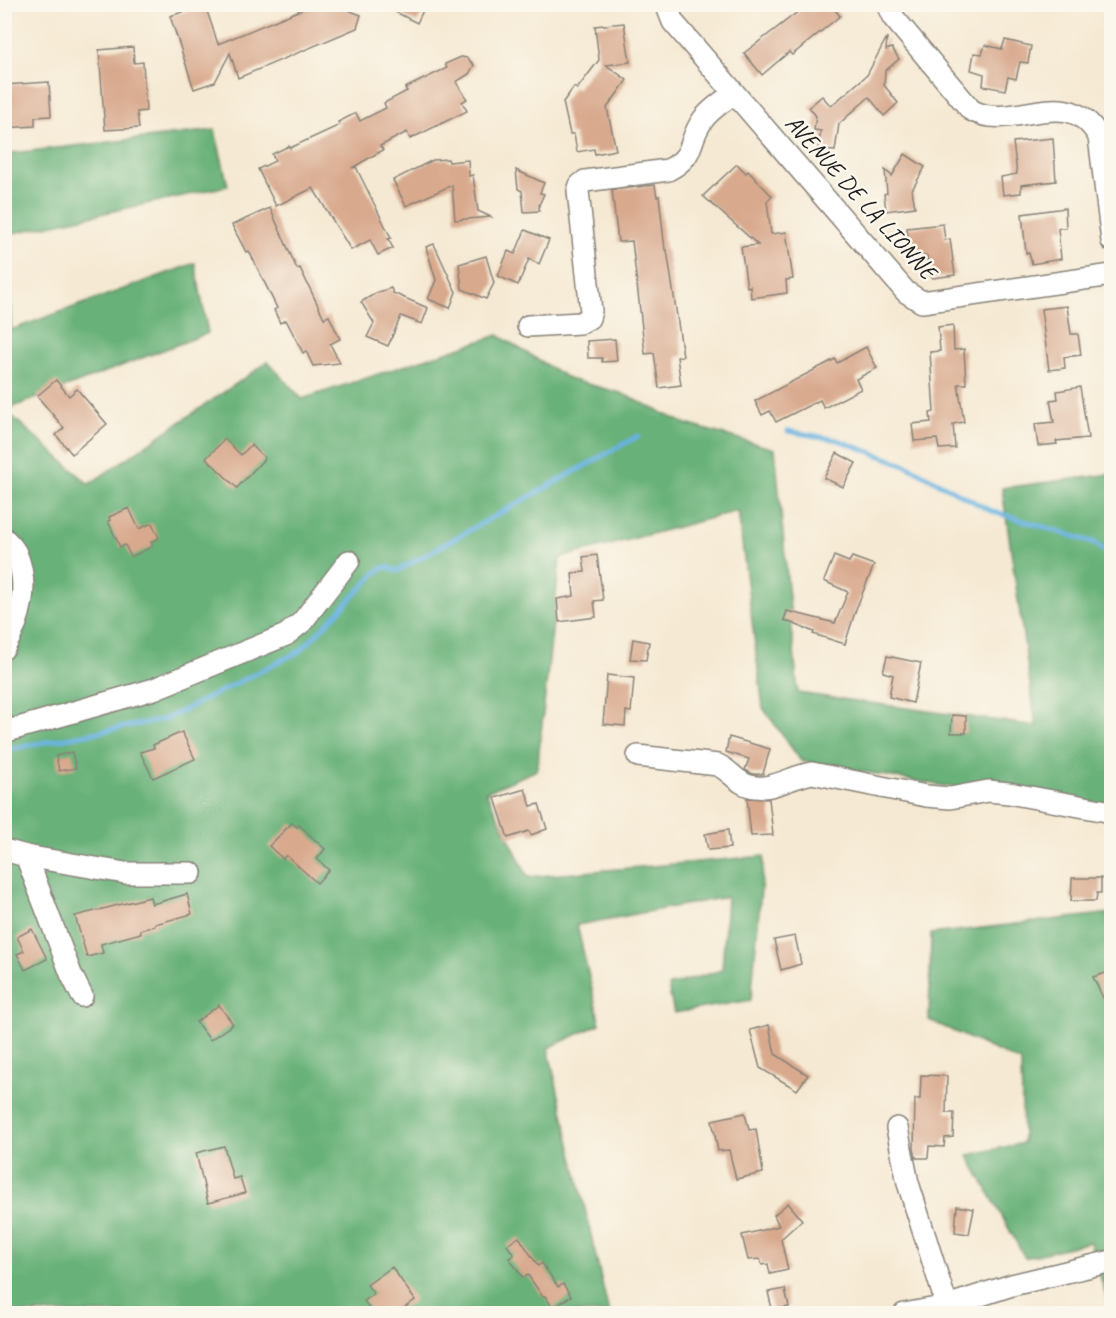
<svg xmlns="http://www.w3.org/2000/svg" width="1116" height="1318" font-family="Caveat,sans-serif">
  <style>
    .forest { fill: #68b178; stroke: #42664a; stroke-width: 1.5 }
    .lines { fill: none; stroke-linecap: round; stroke-linejoin: round }
    .stream { stroke: #67b2e0; stroke-width: 5 }
    .building { fill: #d8a98d }
    .minor-casing { stroke: #888278; stroke-width: 24 }
    .minor { stroke: #fff; stroke-width: 21 }
    .labels { text-anchor: middle; stroke-width: 5; stroke-linejoin: round; paint-order: stroke }
    .street-label { font-size: 24px; fill: #1c1c1c; stroke: #fbf7ec }
  </style>
  <rect width="100%" height="100%" fill="#fbf7ec"/>
  <filter id="ink" filterUnits="userSpaceOnUse"><feTurbulence type="fractalNoise" baseFrequency=".0167" numOctaves="2"/><feDisplacementMap in="SourceGraphic" scale="12" xChannelSelector="R" yChannelSelector="G"/><feConvolveMatrix kernelMatrix="1 2 1 2 8 2 1 2 1" color-interpolation-filters="sRGB"/></filter>
  <filter id="wash" filterUnits="userSpaceOnUse"><feTurbulence type="fractalNoise" baseFrequency=".008" numOctaves="4" result="noise"/><feDisplacementMap in="SourceGraphic" scale="24" xChannelSelector="R" yChannelSelector="G"/><feGaussianBlur stdDeviation="1.35" result="paint"/><feColorMatrix in="noise" values="0 0 0 0 0 0 0 0 0 0 0 0 0 0 0 0 0 1.4 0 .05"/><feComposite in="paint" operator="in"/></filter>
  <g filter="url(#wash)">
    <rect width="100%" height="100%" fill="#f5e9d3"/>
    <g class="forest">
      <polygon points="215,130 228,186 9,234 11,330 195,263 208,333 5,410 89,484 268,362 302,399 498,335 569,379 621,393 686,424 775,449 798,693 1036,726 1002,488 1111,474 1111,815 801,761 763,708 738,511 560,558 537,770 486,792 528,877 764,856 751,1000 674,1013 668,986 722,970 727,897 577,925 600,1024 548,1048 609,1313 5,1313 4,154"/>
      <polygon points="1111,913 1111,1313 1090,1242 1025,1258 968,1155 1023,1143 1021,1062 929,1020 931,934"/>
    </g>
    <g class="lines">
      <g class="stream">
        <polyline points="788,431 838,440 908,466 989,510 1095,543 1112,558"/>
        <polyline points="4,750 166,719 300,651 380,569 388,567 397,571 638,436"/>
      </g>
    </g>
    <g id="blocks">
      <g class="building">
        <polygon points="315,4 343,4 345,9 361,15 357,28 238,78 230,53 215,82 194,89 170,16 205,5 218,44"/>
        <polygon points="380,4 426,4 417,23"/>
        <polygon points="808,4 830,4 840,16 792,55 789,52 762,75 744,53"/>
        <polygon points="624,23 630,62 606,65 627,80 607,108 616,150 595,154 594,149 577,152 574,134 570,134 563,102 574,87 577,89 599,60 595,26"/>
        <polygon points="887,37 886,50 892,48 899,59 885,71 884,85 898,103 884,116 869,97 839,124 835,151 818,150 821,131 814,130 816,116 809,107 822,96 831,106 867,75"/>
        <polygon points="1005,40 1031,46 1028,63 1020,62 1016,79 1008,77 1005,90 983,86 984,74 971,70 974,53 982,54 985,45 1002,49"/>
        <polygon points="133,47 134,63 143,62 146,111 137,112 139,128 105,130 99,50"/>
        <polygon points="461,57 467,58 474,65 469,74 456,82 467,99 462,102 467,111 410,139 407,132 380,146 383,150 352,168 356,167 391,238 388,239 393,248 378,255 370,240 351,250 313,188 276,206 258,169 275,161 272,154 289,146 290,148 340,125 338,122 356,113 360,121 386,108 384,103 407,91 405,88 447,68 445,64"/>
        <polygon points="49,82 51,116 35,117 35,126 4,128 4,85"/>
        <polygon points="1053,138 1056,181 1021,185 1021,193 1003,195 1001,177 1017,174 1013,142"/>
        <polygon points="905,154 925,167 912,190 915,207 886,211 884,194 887,193 885,170 892,176"/>
        <polygon points="448,159 449,162 468,160 469,176 473,175 478,211 491,217 455,220 452,185 406,206 393,180 433,160"/>
        <polygon points="737,164 746,173 748,171 772,196 767,201 771,234 786,232 793,279 786,280 787,293 751,298 750,286 747,287 741,247 758,245 703,196"/>
        <polygon points="516,170 544,183 540,193 544,194 539,205 539,211 524,212 522,191 518,189"/>
        <polygon points="655,185 657,197 659,196 665,250 667,250 683,356 677,357 681,385 659,388 654,353 645,354 632,241 618,242 612,190"/>
        <polygon points="270,208 297,269 300,268 324,318 329,316 340,339 330,344 340,363 313,366 306,351 303,353 286,320 280,323 274,310 277,308 249,251 246,252 232,225"/>
        <polygon points="1065,208 1066,228 1058,228 1061,259 1032,264 1029,253 1026,253 1022,214"/>
        <polygon points="943,224 945,240 950,239 955,275 933,278 929,273 927,256 910,257 907,228"/>
        <polygon points="525,230 549,240 539,264 529,259 518,285 498,276 508,251 515,254"/>
        <polygon points="434,244 456,292 450,308 428,299 436,280 426,247"/>
        <polygon points="486,256 494,283 486,299 462,289 459,264"/>
        <polygon points="391,288 393,293 428,308 422,324 401,316 388,346 367,337 374,323 361,302 376,293"/>
        <polygon points="1067,306 1071,334 1078,334 1081,355 1064,357 1065,368 1049,370 1041,309"/>
        <polygon points="953,325 954,350 964,349 966,384 958,384 964,422 953,424 955,448 939,449 937,439 914,441 912,424 931,422 930,413 934,412 930,352 940,351 938,327"/>
        <polygon points="615,339 617,361 602,362 602,358 588,358 587,341"/>
        <polygon points="866,347 877,368 856,379 861,389 824,408 820,400 776,422 770,411 762,415 755,401 835,359 837,363"/>
        <polygon points="56,380 69,396 77,389 107,424 72,454 56,435 64,428 37,396"/>
        <polygon points="1080,387 1088,438 1056,441 1057,444 1038,446 1035,424 1054,422 1050,400 1058,399 1057,391"/>
        <polygon points="225,439 241,455 251,445 265,458 237,488 206,458"/>
        <polygon points="837,453 856,463 843,487 824,478"/>
        <polygon points="129,508 139,529 152,523 159,538 151,542 153,546 131,557 125,545 120,547 108,521 110,520 109,517"/>
        <polygon points="597,555 603,600 594,601 596,617 559,622 557,599 574,596 572,573 585,572 583,557"/>
        <polygon points="834,556 849,562 852,557 874,565 856,609 845,644 813,634 814,632 784,620 787,611 835,623 848,592 824,581"/>
        <polygon points="633,639 649,642 646,660 630,659"/>
        <polygon points="887,656 921,663 913,703 889,697 893,675 883,672"/>
        <polygon points="607,675 634,678 631,712 626,711 625,726 603,724"/>
        <polygon points="952,715 966,716 966,733 951,733"/>
        <polygon points="182,732 195,759 153,778 140,752 154,748 153,745"/>
        <polygon points="729,737 770,749 763,774 753,774 745,770 749,759 726,752"/>
        <polygon points="72,752 76,768 59,771 56,756"/>
        <polygon points="525,789 531,806 539,804 547,829 531,835 529,831 508,838 495,798"/>
        <polygon points="747,798 769,799 773,835 751,836"/>
        <polygon points="292,823 297,827 299,825 325,849 317,859 329,870 317,883 286,855 283,859 269,846"/>
        <polygon points="728,830 730,848 708,850 705,834"/>
        <polygon points="1072,878 1101,878 1101,893 1097,893 1096,901 1071,901"/>
        <polygon points="187,894 192,914 155,924 155,926 140,930 141,933 101,944 103,953 87,957 75,916 150,897 152,904"/>
        <polygon points="32,929 47,959 25,970 17,954 24,951 17,937"/>
        <polygon points="795,936 801,964 781,970 774,940"/>
        <polygon points="1112,971 1112,1016 1093,977"/>
        <polygon points="219,1005 233,1024 210,1040 196,1022"/>
        <polygon points="769,1025 775,1054 808,1075 797,1090 760,1068 750,1030"/>
        <polygon points="921,1075 947,1076 946,1113 954,1113 953,1137 945,1138 944,1147 929,1146 928,1158 916,1158 914,1148 915,1099 920,1099"/>
        <polygon points="745,1113 749,1130 756,1129 763,1173 736,1179 729,1150 718,1151 712,1120"/>
        <polygon points="224,1146 233,1179 240,1177 245,1193 208,1203 196,1153"/>
        <polygon points="788,1203 802,1220 781,1239 788,1270 770,1274 768,1264 762,1265 760,1259 748,1260 742,1235 779,1226 774,1215"/>
        <polygon points="957,1206 974,1209 969,1234 955,1232"/>
        <polygon points="519,1237 538,1266 542,1263 558,1287 563,1284 571,1296 553,1308 545,1296 543,1297 528,1275 523,1278 509,1258 514,1255 507,1245"/>
        <polygon points="392,1267 415,1300 396,1314 373,1314 364,1301 374,1294 367,1285"/>
        <polygon points="785,1289 789,1307 772,1309 768,1292"/>
      </g>
    </g>
  </g>
  <g filter="url(#ink)">
    <use href="#blocks" fill-opacity="0" stroke="#888278" stroke-width="1.5"/>
    <g class="lines">
      <defs>
        <g id="minor">
          <polyline points="666,4 673,22 906,292 922,302 1112,275"/>
          <path d="M 887,4 L 893,17 L 971,110 C 1013,134 1067,80 1099,137 L 1112,241"/>
          <path d="M 528,326 L 580,323 L 589,318 L 591,311 L 578,191 L 580,185 L 585,181 L 668,170 C 696,156 687,143 702,121 C 709,110 724,101 734,93"/>
          <path d="M 4,538 C 8,543 14,548 16,553 C 30,585 21,620 4,648"/>
          <polyline points="4,732 154,689 286,635 302,622 349,561"/>
          <path d="M 638,756 L 718,765 C 728,770 733,777 741,782 C 764,797 790,776 812,773 L 926,796 L 950,798 L 988,791 L 1009,793 L 1112,812"/>
          <polyline points="4,850 26,856 71,974 82,996"/>
          <polyline points="26,856 125,873 191,873"/>
          <polyline points="897,1128 908,1183 947,1306"/>
          <polyline points="904,1314 947,1306 1012,1285 1112,1261"/>
        </g>
      </defs>
      <use href="#minor" class="minor-casing"/>
      <use href="#minor" class="minor"/>
    </g>
  </g>
  <g class="labels">
    <g class="street-label">
      <text transform="translate(861 197) rotate(48)" y="8">AVENUE DE LA LIONNE</text>
    </g>
  </g>
  <rect width="1116" height="1318" fill="none" stroke="#fbf7ec" stroke-width="24"/>
</svg>
